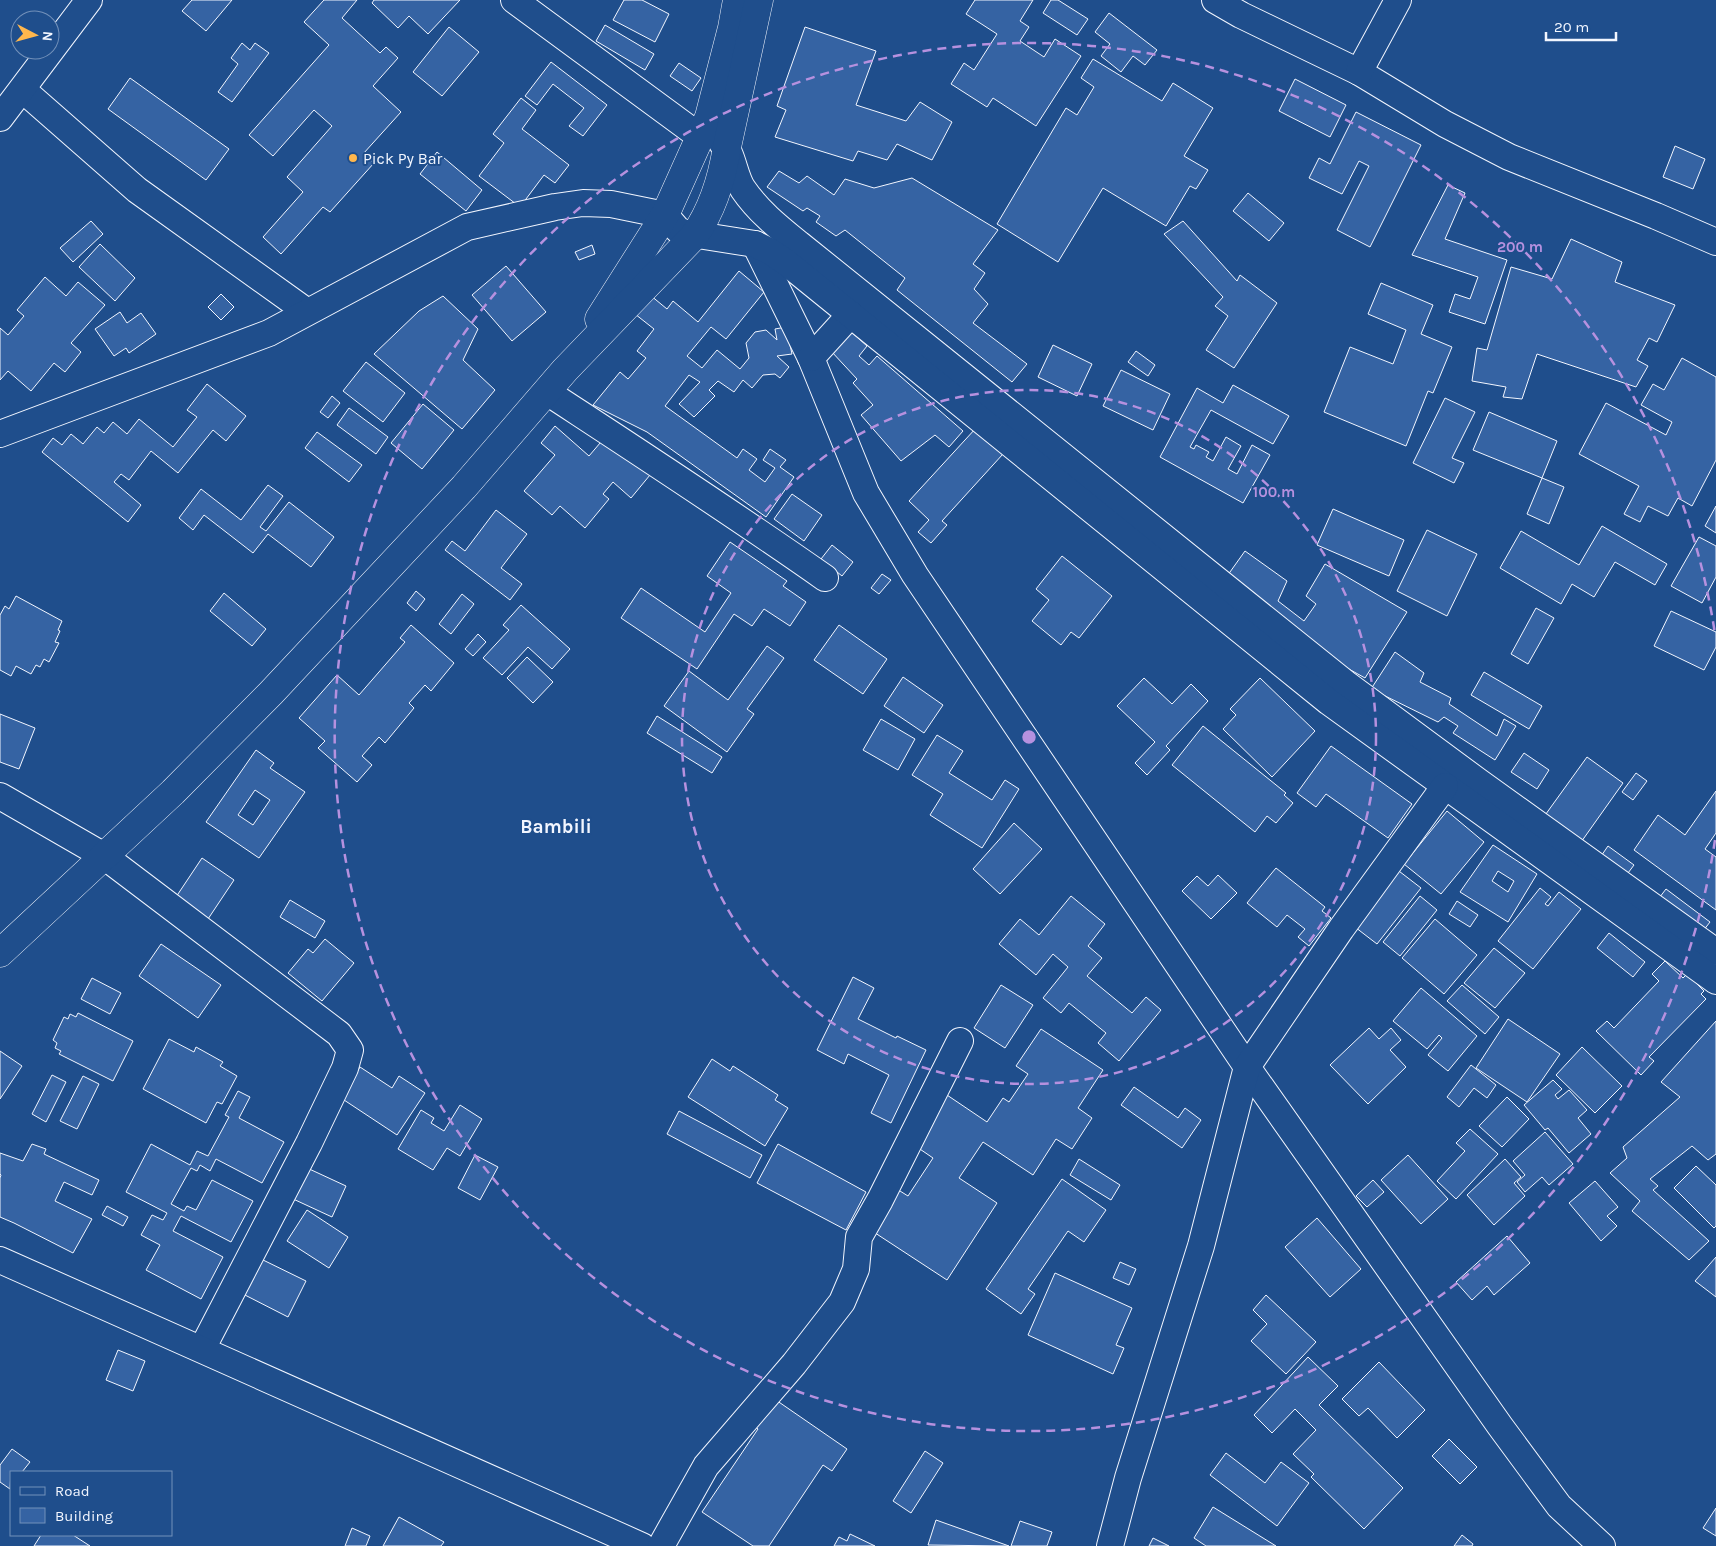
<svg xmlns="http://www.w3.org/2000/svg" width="1716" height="1546" font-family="Karla,sans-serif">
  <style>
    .building { fill: #3563a3; stroke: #f2f6ff; fill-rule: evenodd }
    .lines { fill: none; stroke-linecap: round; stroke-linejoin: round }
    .minor-casing { stroke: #f2f6ff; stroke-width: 28 }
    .highway-casing { stroke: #f2f6ff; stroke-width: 29 }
    .minor { stroke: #1f4e8c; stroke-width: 26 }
    .highway { stroke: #1f4e8c; stroke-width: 28 }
    .ring { fill: none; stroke: #b691df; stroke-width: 2.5; stroke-dasharray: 9 6 }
    .poi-dot { fill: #ffb74d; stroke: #1f4e8c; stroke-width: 2 }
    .labels { text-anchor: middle; stroke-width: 4; stroke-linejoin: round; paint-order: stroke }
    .poi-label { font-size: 16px; fill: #f2f6ff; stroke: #1f4e8c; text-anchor: start }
    .quarter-label { font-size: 19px; font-weight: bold; fill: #f2f6ff; stroke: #1f4e8c }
    .centre { fill: #b691df; stroke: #1f4e8c; stroke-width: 2.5 }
    .ring-label { font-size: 15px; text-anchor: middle; font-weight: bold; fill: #b691df; stroke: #1f4e8c; stroke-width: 4; stroke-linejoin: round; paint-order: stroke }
  </style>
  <rect width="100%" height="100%" fill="#1f4e8c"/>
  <g class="building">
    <polygon points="192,0 232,0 206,31 182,11"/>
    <polygon points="324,0 357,0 342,18 380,53 386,47 398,58 373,86 401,112 363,154 374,163 330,212 323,207 281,254 263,237 303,192 287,177 332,126 314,110 273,156 249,135 329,45 304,22"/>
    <polygon points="374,0 460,0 428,34 409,16 398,28 372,3"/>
    <polygon points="624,0 642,0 669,14 655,42 613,20"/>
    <polygon points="975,0 1033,0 1020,21 1029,27 1020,41 1044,57 1055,39 1081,56 1036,126 993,98 987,107 951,84 964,63 974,70 997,34 966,14"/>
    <polygon points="1051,0 1058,0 1088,19 1077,35 1043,13"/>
    <polygon points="1109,13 1157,50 1145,65 1133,56 1121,72 1101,56 1110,44 1095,32"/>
    <polygon points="605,25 654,54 645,70 596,41"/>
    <polygon points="449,27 479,52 442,96 413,72"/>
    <polygon points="805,27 876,51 856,105 906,121 920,102 952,122 932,160 897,144 887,160 858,151 853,161 775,137 786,110 777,106"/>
    <polygon points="242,43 250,50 255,43 269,53 232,102 218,92 238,64 231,58"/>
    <polygon points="1093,59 1162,101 1173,83 1213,108 1184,156 1208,170 1196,189 1190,186 1166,226 1103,188 1058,262 997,224 1066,108 1077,115 1094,87 1081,78"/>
    <polygon points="551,62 607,105 583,136 569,126 584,108 553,84 537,105 525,96"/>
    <polygon points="679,63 701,78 692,91 670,76"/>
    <polygon points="130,78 229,149 206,180 108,109"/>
    <polygon points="1295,79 1346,105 1330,137 1279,111"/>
    <polygon points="521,98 536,110 522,129 569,165 555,183 544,175 520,207 479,176 504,143 493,134"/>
    <polygon points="1356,112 1421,145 1370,247 1337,230 1369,166 1359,161 1342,194 1309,178 1319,158 1330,164"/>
    <polygon points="1675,146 1705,159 1693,189 1663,177"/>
    <polygon points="437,152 482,190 466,211 420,174"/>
    <polygon points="779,171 799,183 807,176 834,195 845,179 874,188 912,178 998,230 973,264 985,273 974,289 988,304 973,323 1027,364 1012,382 897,290 905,278 845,230 836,236 816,222 820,216 807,208 803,211 767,187"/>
    <polygon points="1448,185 1465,193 1445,239 1507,260 1485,324 1449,312 1455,294 1470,299 1478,277 1412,255"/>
    <polygon points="1248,193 1284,223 1269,241 1233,211"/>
    <polygon points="91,221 103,234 73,262 60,248"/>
    <polygon points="1183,221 1237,281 1240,275 1277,303 1234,368 1206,350 1228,316 1215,306 1223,297 1164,234"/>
    <polygon points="1571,239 1622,262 1615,282 1675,305 1657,342 1649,338 1637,360 1648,366 1636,387 1537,354 1522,399 1503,397 1506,387 1472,381 1477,348 1487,350 1511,267 1552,279"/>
    <polygon points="100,244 135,278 115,301 79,267"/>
    <polygon points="592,245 595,254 579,260 575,252"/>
    <polygon points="506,266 546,312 512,341 472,295"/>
    <polygon points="739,271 764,292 726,339 711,327 687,356 702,368 717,350 740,369 749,358 746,343 755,332 766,330 777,340 775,329 786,327 792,354 777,356 789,367 780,378 775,374 763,375 752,388 743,380 734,392 718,381 709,390 715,396 694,417 679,404 700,382 689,375 665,406 737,458 743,449 757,459 749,470 765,482 775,468 763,460 770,449 786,460 780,467 794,477 766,517 647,432 593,405 620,372 628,379 646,358 637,351 654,329 635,314 650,295 667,309 673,301 698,322"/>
    <polygon points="45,277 66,296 78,282 105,305 71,343 81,352 65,372 54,363 31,391 8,371 0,380 0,328 8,335 24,316 17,310"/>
    <polygon points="1381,283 1433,305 1421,334 1452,347 1433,393 1428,391 1406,446 1324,412 1350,347 1393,364 1406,330 1368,314"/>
    <polygon points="221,294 234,307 221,320 208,307"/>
    <polygon points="443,296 478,329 463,360 495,390 462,429 374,354 419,311"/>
    <polygon points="120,312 127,323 141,313 156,334 129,353 126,348 114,356 95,329"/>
    <polygon points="849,330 867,346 859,356 869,365 877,356 963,431 949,447 935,435 901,461 861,415 873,405 853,383 857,379 831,351"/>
    <polygon points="1053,345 1092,364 1077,396 1038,377"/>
    <polygon points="1136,351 1155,365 1148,376 1128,362"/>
    <polygon points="1682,358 1716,377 1716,460 1692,506 1678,498 1668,516 1648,506 1640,522 1624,514 1639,486 1579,454 1606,403 1666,435 1672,422 1641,405 1653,384 1664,390"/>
    <polygon points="366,362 405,393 383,422 343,391"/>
    <polygon points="1121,370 1170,394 1153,430 1103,406"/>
    <polygon points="207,384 246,416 226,441 213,430 178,473 151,451 129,480 121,474 114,482 141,505 128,522 42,452 53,438 62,445 71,434 83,444 97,427 104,433 113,422 127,434 139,419 173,447 197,417 187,410"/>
    <polygon points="1233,385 1289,416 1273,444 1211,410 1190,447 1194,449 1196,445 1209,452 1206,457 1213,461 1226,437 1241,446 1228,469 1237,474 1252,445 1270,455 1243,503 1160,457 1197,388 1223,403"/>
    <polygon points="332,396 340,403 328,418 320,412"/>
    <polygon points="1445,398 1475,412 1452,458 1464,463 1454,483 1413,463"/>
    <polygon points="423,404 454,430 422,469 391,443"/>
    <polygon points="349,408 388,437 376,454 337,425"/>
    <polygon points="1489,412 1557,441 1542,478 1473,450"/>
    <polygon points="555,426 589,456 606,436 650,475 631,498 613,482 603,494 609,499 585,528 560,506 552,515 524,491 555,455 541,443"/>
    <polygon points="976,428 1003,454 942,521 947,525 931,543 918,532 929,520 909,501"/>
    <polygon points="317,432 362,465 349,482 305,448"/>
    <polygon points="1542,478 1564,487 1549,524 1527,514"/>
    <polygon points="268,485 283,496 260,527 266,531 289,502 334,537 311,567 268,534 253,553 204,515 193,530 179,518 201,489 241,520"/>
    <polygon points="792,494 822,515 804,541 774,519"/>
    <polygon points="1716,506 1716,533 1705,526"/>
    <polygon points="1333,509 1404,540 1389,576 1317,545"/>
    <polygon points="496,510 527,534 501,568 522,584 510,600 445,550 452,541 465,551"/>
    <polygon points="1602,526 1667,564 1655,585 1615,562 1594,597 1572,584 1561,604 1500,568 1521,531 1579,565"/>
    <polygon points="1427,530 1477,554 1447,616 1397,591"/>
    <polygon points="1699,537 1716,546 1716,577 1702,603 1671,586"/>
    <polygon points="730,542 787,581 783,586 806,602 790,626 764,609 752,626 734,614 697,669 621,618 641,588 705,632 731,593 707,576"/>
    <polygon points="832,545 853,562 842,576 821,559"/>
    <polygon points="1245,551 1287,581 1278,601 1304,621 1316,604 1306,596 1325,564 1407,612 1365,678 1295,639 1225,579"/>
    <polygon points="1062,556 1112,596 1079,638 1071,632 1061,645 1032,621 1049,600 1036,589"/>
    <polygon points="882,574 891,580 879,594 871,588"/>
    <polygon points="416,591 425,599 416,611 407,603"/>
    <polygon points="224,593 266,629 252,646 210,611"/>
    <polygon points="462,594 474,604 451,634 439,624"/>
    <polygon points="16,596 62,621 58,630 60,631 55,642 59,643 49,662 44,659 40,667 36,665 31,674 16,666 11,676 0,670 0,615 5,606 9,609"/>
    <polygon points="521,605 570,649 552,669 528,647 502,675 483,658 509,630 503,625"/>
    <polygon points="1536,608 1554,618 1528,664 1511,654"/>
    <polygon points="1671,611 1716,632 1716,647 1704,670 1654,646"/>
    <polygon points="411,625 454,663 431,691 425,685 409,703 414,708 385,743 379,737 362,756 372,765 357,782 318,748 325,741 299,718 337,675 359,695 405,642 400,638"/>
    <polygon points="839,625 887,659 863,694 814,660"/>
    <polygon points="478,634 486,642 473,656 465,649"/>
    <polygon points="767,646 784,658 747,709 754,714 727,752 664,706 689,671 728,700"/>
    <polygon points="1395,652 1424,673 1420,682 1451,698 1449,704 1497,736 1504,719 1516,726 1495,760 1453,733 1458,726 1444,717 1438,722 1371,689"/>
    <polygon points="527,657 553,682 533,703 507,678"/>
    <polygon points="1484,672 1542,706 1529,729 1471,695"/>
    <polygon points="903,677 943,705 924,733 884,706"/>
    <polygon points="1144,678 1172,704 1191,684 1208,701 1166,746 1170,750 1147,775 1135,763 1155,742 1117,706"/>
    <polygon points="1260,678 1315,731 1272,777 1223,729 1236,715 1230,709"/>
    <polygon points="0,714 35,728 19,769 0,762"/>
    <polygon points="657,716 722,757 712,773 647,733"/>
    <polygon points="881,719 915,739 898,770 863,750"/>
    <polygon points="1203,726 1286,793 1284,795 1293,803 1276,823 1267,816 1255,832 1172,765"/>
    <polygon points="937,735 963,751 949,773 992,800 1005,780 1019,789 982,848 930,815 943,794 912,775"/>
    <polygon points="1331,746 1412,804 1388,838 1326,794 1316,807 1297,793"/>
    <path d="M 256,750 L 274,763 L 270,768 L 305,792 L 259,858 L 206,822 ZM 255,790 L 270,800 L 253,825 L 238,815 Z"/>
    <polygon points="1524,753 1549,770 1537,789 1511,772"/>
    <polygon points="1587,757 1623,783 1579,845 1543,818"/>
    <polygon points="1636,773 1647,781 1633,800 1622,792"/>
    <polygon points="1716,791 1716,833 1705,849 1716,857 1716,910 1634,850 1658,815 1685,835"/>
    <polygon points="1447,811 1484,842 1441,894 1404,864"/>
    <polygon points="1014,823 1042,849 1000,894 973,869"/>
    <path d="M 1493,845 L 1537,874 L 1508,922 L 1460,892 ZM 1498,871 L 1514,881 L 1508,892 L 1492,881 Z"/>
    <polygon points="1608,846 1634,865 1622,881 1597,862"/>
    <polygon points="202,858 234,880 206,922 174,900"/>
    <polygon points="1276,868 1325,907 1322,911 1331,918 1309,946 1298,937 1305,929 1287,915 1277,927 1247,903"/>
    <polygon points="1395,868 1421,888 1377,944 1351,924"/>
    <polygon points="1218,875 1237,893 1211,919 1182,891 1197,876 1208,886"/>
    <polygon points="1540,888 1551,897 1545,904 1548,906 1559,892 1581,909 1533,969 1498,941"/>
    <polygon points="1666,889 1710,922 1700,935 1656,902"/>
    <polygon points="1071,896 1105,924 1088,946 1102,958 1087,976 1132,1013 1146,997 1161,1010 1119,1061 1098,1043 1106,1033 1069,1003 1061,1013 1043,998 1068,967 1053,954 1036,975 999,944 1020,919 1039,935"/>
    <polygon points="1420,896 1437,910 1400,956 1383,942"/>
    <polygon points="290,900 325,921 315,938 280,917"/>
    <polygon points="1457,901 1478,915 1470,927 1449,914"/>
    <polygon points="1435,919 1477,955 1444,994 1402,958"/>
    <polygon points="1609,933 1645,962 1633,977 1597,948"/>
    <polygon points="325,939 354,963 322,1001 288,973 308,949 313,953"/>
    <polygon points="161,944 221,985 198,1018 139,976"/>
    <polygon points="1494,948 1525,973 1495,1008 1464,983"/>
    <polygon points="1665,961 1683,978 1687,974 1704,991 1701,994 1706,999 1649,1057 1654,1061 1641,1075 1596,1031 1607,1021 1614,1028 1659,981 1652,974"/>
    <polygon points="853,977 874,988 858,1019 896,1038 897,1036 926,1050 891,1123 871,1113 889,1075 848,1054 844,1064 817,1050"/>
    <polygon points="92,978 121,993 110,1014 81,999"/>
    <polygon points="1001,985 1033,1005 1005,1048 974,1028"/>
    <polygon points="1462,985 1499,1017 1485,1034 1447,1001"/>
    <polygon points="1421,988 1477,1036 1448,1071 1428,1055 1442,1038 1439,1035 1427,1049 1393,1021"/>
    <polygon points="78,1013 133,1041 113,1081 59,1054 61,1051 55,1048 57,1043 53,1040 64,1017 68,1019 70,1014 76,1017"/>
    <polygon points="1508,1019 1560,1054 1527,1102 1476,1068"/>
    <polygon points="1716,1021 1716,1154 1708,1160 1692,1146 1650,1179 1658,1186 1653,1190 1709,1241 1689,1260 1632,1211 1640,1201 1610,1173 1627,1158 1623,1147 1680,1097 1661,1082"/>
    <polygon points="1369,1028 1379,1039 1391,1028 1401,1040 1390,1050 1406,1067 1368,1104 1330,1065"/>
    <polygon points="1041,1029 1103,1070 1078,1108 1092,1118 1072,1149 1056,1139 1033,1175 983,1142 959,1178 997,1203 947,1280 866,1227 892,1186 908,1196 933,1158 911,1143 944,1093 987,1122 1003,1098 1009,1102 1028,1074 1016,1066"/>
    <polygon points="169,1039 194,1052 196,1047 223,1062 220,1066 237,1076 222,1104 217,1102 206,1123 143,1089"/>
    <polygon points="1582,1047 1622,1086 1595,1113 1556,1075"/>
    <polygon points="0,1051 22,1066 0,1099"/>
    <polygon points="712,1059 730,1071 733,1066 778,1095 775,1100 788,1108 765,1146 688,1097"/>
    <polygon points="1471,1065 1496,1085 1487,1098 1474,1088 1459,1107 1447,1097"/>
    <polygon points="360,1067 392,1088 399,1076 425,1093 397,1135 341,1098"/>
    <polygon points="52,1075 66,1082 46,1122 32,1114"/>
    <polygon points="83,1076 99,1084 77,1129 60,1121"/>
    <polygon points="1553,1080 1562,1089 1555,1095 1558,1099 1569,1090 1587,1110 1578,1118 1591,1134 1569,1153 1548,1128 1545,1130 1524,1105"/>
    <polygon points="1134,1087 1178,1118 1185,1108 1201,1120 1182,1148 1121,1105"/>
    <polygon points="238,1091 250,1097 239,1118 284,1142 262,1183 216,1159 210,1171 200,1165 197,1171 191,1168 171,1204 184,1211 187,1206 196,1210 212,1180 253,1201 231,1242 181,1216 173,1231 223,1257 201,1299 146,1270 160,1245 141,1235 152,1215 163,1220 167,1213 126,1192 151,1144 190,1165 197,1151 208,1156 229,1117 225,1115"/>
    <polygon points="1507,1097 1529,1119 1502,1147 1479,1126"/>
    <polygon points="460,1105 482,1119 460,1156 447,1148 433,1170 398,1149 421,1110 434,1118 431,1123 444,1131"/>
    <polygon points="679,1111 762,1155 750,1178 667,1134"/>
    <polygon points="1470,1129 1498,1154 1456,1199 1437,1181 1465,1151 1456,1143"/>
    <polygon points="1545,1132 1573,1164 1549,1185 1542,1177 1525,1192 1517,1182 1525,1175 1513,1161"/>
    <polygon points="32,1144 46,1149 44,1154 99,1180 92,1195 64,1182 55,1201 92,1219 73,1253 14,1223 0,1217 0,1178 1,1175 0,1174 0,1153 23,1161"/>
    <polygon points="778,1144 866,1192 846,1230 757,1183"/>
    <polygon points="475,1155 498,1167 480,1200 458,1188"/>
    <polygon points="1408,1155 1448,1199 1421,1224 1381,1180"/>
    <polygon points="1079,1159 1120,1185 1111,1200 1070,1175"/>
    <polygon points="1505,1159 1521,1177 1514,1183 1525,1196 1494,1225 1467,1195"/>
    <polygon points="1696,1166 1716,1185 1716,1226 1714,1228 1674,1188"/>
    <polygon points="305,1167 346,1186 332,1217 291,1198"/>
    <polygon points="1062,1179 1106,1210 1084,1242 1068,1231 1028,1289 1035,1294 1021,1314 986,1289"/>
    <polygon points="1373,1180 1384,1192 1367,1207 1356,1196"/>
    <polygon points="1595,1181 1618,1207 1607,1216 1617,1226 1601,1241 1569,1203"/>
    <polygon points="107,1206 128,1217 123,1226 102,1215"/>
    <polygon points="307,1210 348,1237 329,1268 287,1241"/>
    <polygon points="1317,1218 1361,1269 1330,1297 1285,1247"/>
    <polygon points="1507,1236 1530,1263 1494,1295 1487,1286 1472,1300 1456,1282"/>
    <polygon points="1716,1257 1716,1297 1695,1281"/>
    <polygon points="259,1258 306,1281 288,1317 241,1293"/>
    <polygon points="1120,1262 1136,1269 1129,1285 1113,1278"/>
    <polygon points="1055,1273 1132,1308 1116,1345 1124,1348 1113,1374 1028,1335"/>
    <polygon points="1266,1295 1316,1342 1286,1374 1251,1341 1267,1324 1253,1310"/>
    <polygon points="118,1350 145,1361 133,1391 106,1380"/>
    <polygon points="1308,1357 1338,1386 1319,1405 1403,1488 1364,1529 1311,1477 1314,1474 1293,1454 1316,1430 1295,1409 1272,1433 1254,1415"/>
    <polygon points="1379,1362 1425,1410 1397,1438 1368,1408 1359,1416 1342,1399"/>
    <polygon points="773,1398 847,1449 832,1471 823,1465 769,1546 753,1546 702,1512 758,1429 754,1426"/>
    <polygon points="1449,1439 1477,1467 1460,1484 1432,1456"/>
    <polygon points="12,1449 30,1462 22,1472 11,1472 10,1489 0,1482 0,1465"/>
    <polygon points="925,1451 943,1463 911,1513 893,1501"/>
    <polygon points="1226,1453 1265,1483 1281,1462 1309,1483 1277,1526 1210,1475"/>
    <polygon points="1213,1507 1276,1546 1206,1546 1194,1538"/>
    <polygon points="1716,1508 1716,1536 1703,1528"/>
    <polygon points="399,1517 444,1542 441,1546 383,1546"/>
    <polygon points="936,1520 1009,1546 928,1545"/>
    <polygon points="1020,1521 1052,1532 1047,1546 1011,1546"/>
    <polygon points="352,1528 370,1536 366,1546 345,1546"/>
    <polygon points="850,1534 875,1546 834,1546 839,1537 847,1541"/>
    <polygon points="41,1535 73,1535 90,1546 34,1546"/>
    <polygon points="1462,1535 1473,1544 1472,1546 1454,1546"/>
    <polygon points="1153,1538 1169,1546 1149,1546"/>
  </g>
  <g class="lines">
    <defs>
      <g id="minor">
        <polyline points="514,0 699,136"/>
        <polyline points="1215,0 1241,15 1359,72 1445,124 1509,157 1656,216 1716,242"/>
        <polyline points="1359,72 1398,0"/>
        <polyline points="23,90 137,190 306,311"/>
        <polyline points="0,118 89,0"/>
        <path d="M 722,143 C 733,152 734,176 743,189 C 758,211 778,227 799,244 L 1345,683 L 1479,782 L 1716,952"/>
        <polyline points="755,244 811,358 866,493 915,575 1247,1067 1500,1426 1559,1506 1602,1546"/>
        <polyline points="811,358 851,314"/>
        <path d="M 547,392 C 640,453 734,514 825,578"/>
        <polyline points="0,434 269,333 467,227 555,207 583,203 611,204 665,215 678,230 685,233 755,244 771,252 787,263 1329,702 1716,981"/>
        <polyline points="0,796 104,856 339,1034 350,1050 345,1068 309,1143 202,1349"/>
        <polyline points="0,1260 642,1546"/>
        <polyline points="661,1546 706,1466 794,1364 842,1302 856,1269 859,1237 880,1200 960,1041"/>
        <polyline points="1110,1546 1128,1478 1201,1246 1247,1067 1341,929 1445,786"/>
      </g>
      <g id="highway">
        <polyline points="599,319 665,215 709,117 732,28 737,0"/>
        <path d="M 0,953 L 173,792 L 271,693 L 464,487 L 565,370 L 694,236 C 713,209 722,179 727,147 L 759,0"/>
      </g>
    </defs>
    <use href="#minor" class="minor-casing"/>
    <use href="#highway" class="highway-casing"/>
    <use href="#minor" class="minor"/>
    <use href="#highway" class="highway"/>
  </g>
  <g class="ring">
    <circle cx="1029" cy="737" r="347"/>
    <path d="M1715 840A694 694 0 1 1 1715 634"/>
  </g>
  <circle class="poi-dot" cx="353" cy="158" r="5"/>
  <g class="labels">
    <g class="poi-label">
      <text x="363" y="164">Pick Py Bar</text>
    </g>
    <g class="quarter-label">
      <text x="556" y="833">Bambili</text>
    </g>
  </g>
  <circle cx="1029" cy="737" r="8" class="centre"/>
  <g class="ring-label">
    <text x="1520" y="252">200 m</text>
    <text x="1274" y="497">100 m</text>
  </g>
  <rect x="10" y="1471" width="162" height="65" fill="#1f4e8c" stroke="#7391ba"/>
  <rect x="20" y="1487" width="25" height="8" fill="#1f4e8c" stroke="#7391ba"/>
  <text x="55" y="1496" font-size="15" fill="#f2f6ff">Road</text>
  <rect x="20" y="1508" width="25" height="15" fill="#3563a3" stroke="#7391ba"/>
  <text x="55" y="1521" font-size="15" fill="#f2f6ff">Building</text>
  <g transform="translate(35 35) rotate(96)"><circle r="24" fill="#1f4e8c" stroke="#7391ba"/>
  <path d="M0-4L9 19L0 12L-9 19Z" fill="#ffb74d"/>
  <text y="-8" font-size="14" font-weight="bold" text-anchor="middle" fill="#f2f6ff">N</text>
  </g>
  <path d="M1546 32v8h70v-8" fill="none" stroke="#f2f6ff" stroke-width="2.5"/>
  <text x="1554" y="32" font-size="15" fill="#f2f6ff" stroke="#1f4e8c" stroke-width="4" paint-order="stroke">20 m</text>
</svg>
